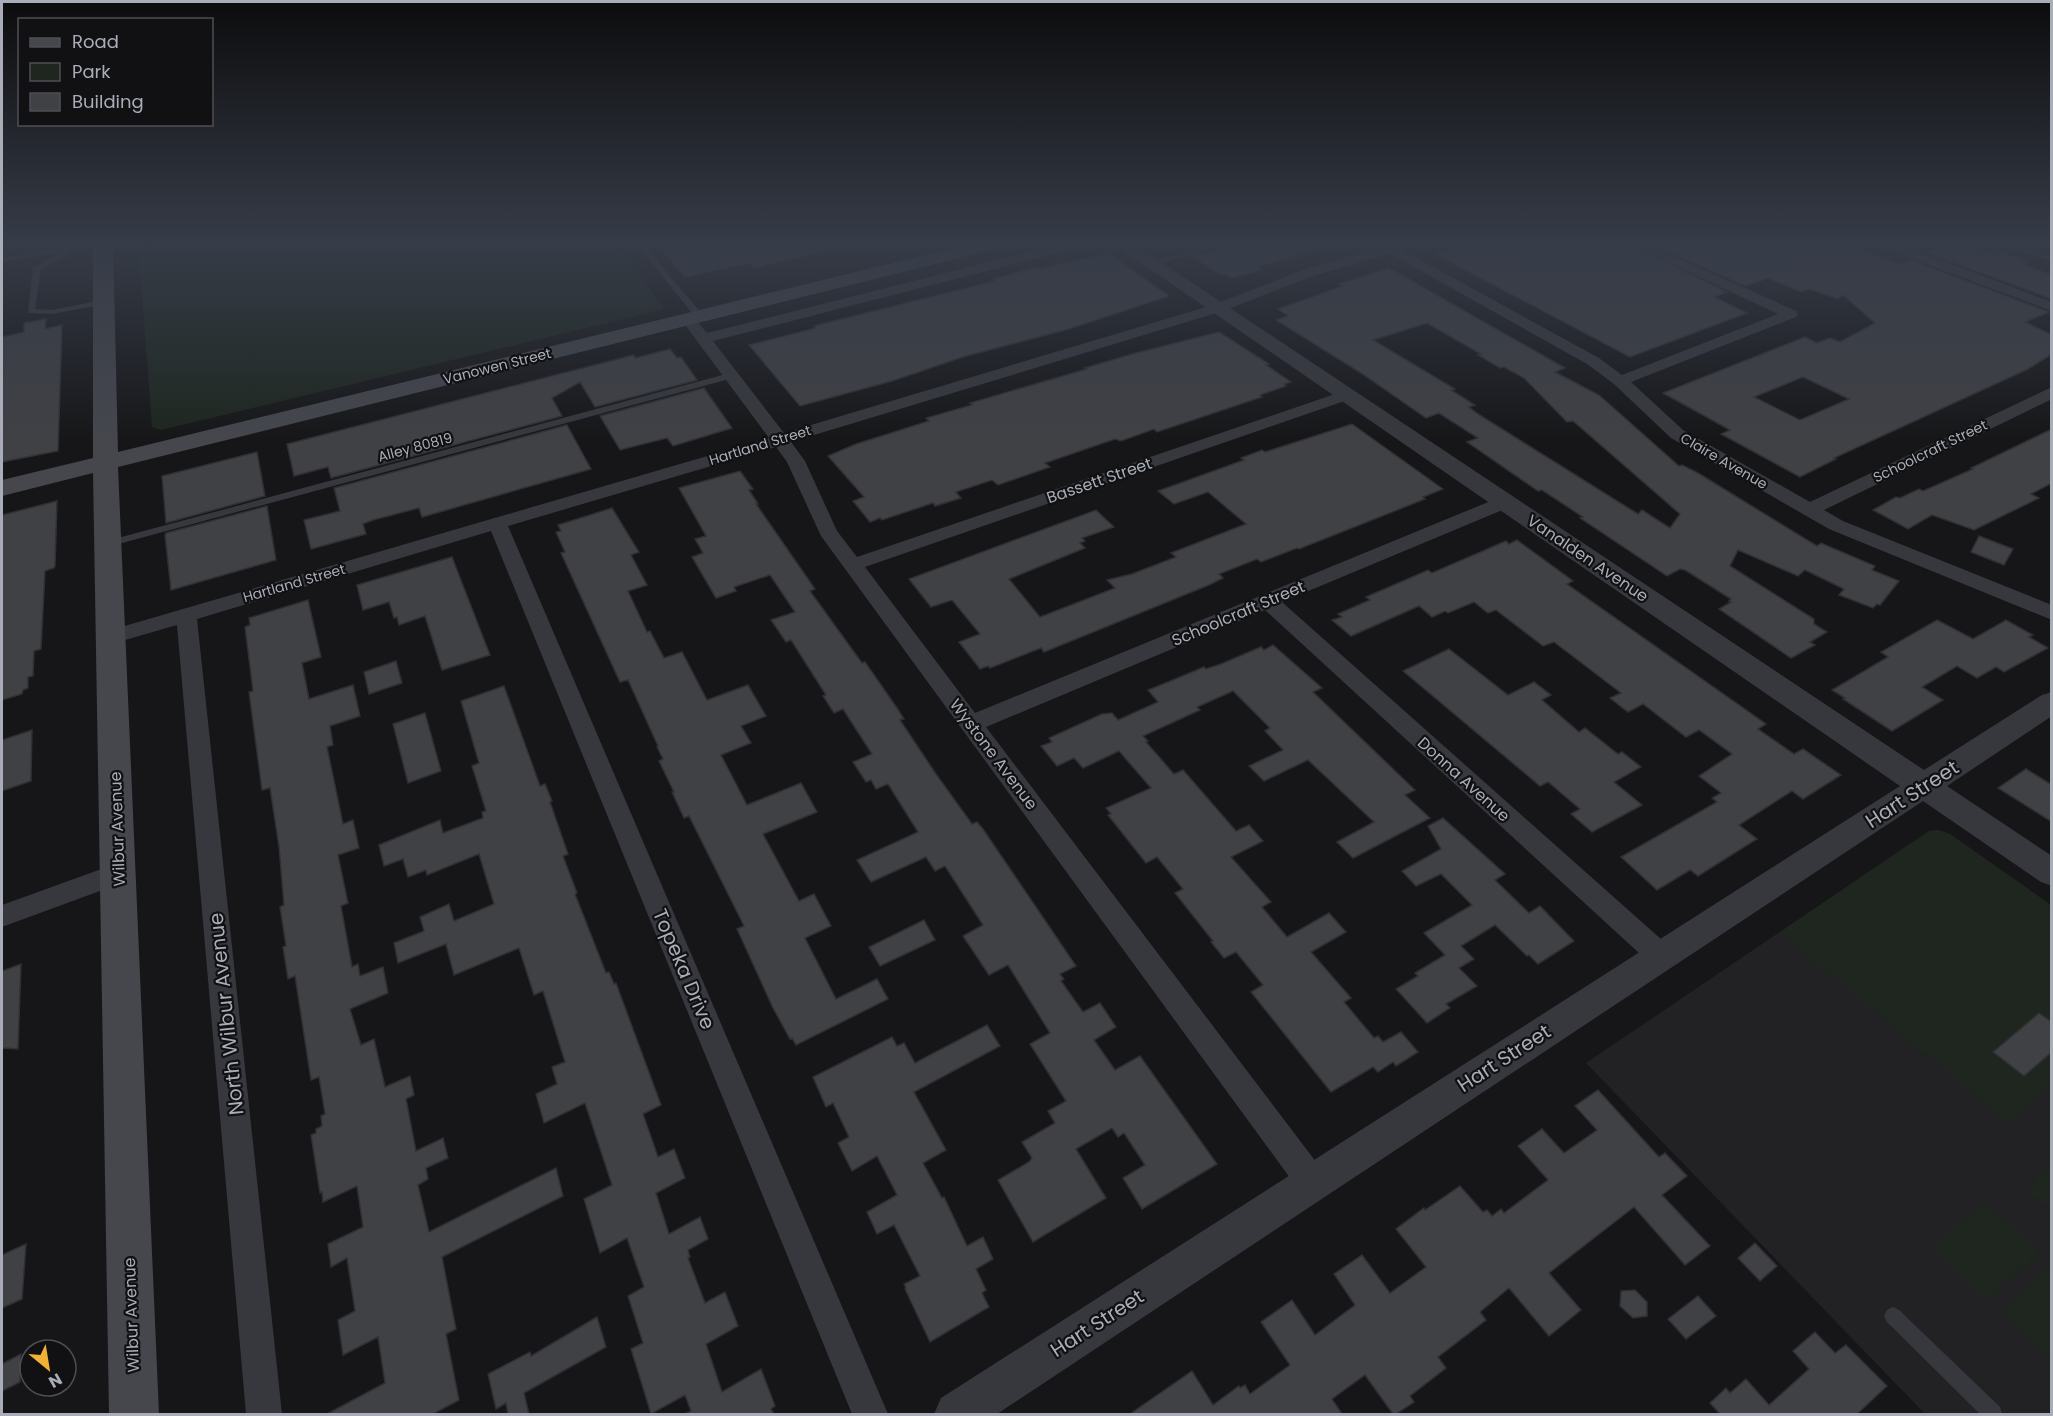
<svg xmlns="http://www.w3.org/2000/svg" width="2053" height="1416" font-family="Poppins,sans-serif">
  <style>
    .built { fill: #222225 }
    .green { fill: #1e261f }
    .building { fill: #404145; stroke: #303034; stroke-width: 1.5; fill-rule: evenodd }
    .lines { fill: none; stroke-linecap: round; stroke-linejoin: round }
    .service { fill: #37383d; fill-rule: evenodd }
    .minor { fill: #37383d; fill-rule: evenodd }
    .tertiary { fill: #37383d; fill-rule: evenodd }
    .secondary { fill: #45474d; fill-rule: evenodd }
    .labels { text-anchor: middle; stroke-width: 4.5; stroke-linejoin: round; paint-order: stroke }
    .far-street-label { font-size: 14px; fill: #a8adb8; stroke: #111113 }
    .street-label { font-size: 16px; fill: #a8adb8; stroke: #111113 }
    .near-street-label { font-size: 20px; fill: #a8adb8; stroke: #111113 }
  </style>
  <rect width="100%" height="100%" fill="#161618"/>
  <polygon class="built" points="1938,830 1950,834 2051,905 2051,1414 1925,1414 1586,1063 1929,831"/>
  <g class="green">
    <polygon points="167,244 615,244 665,309 161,430 152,427 139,253 146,248"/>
    <polygon points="1938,830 1950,834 2051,905 2051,1084 2008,1123 1780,932 1929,831"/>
    <polygon points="2051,1165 2051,1211 2026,1189"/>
    <polygon points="1984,1202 2040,1251 1987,1300 1931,1248"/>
    <polygon points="2051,1266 2051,1360 2002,1314"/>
  </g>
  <g class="building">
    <polygon points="657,244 822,244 823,251 754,268 750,263 685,277"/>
    <polygon points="1236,244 1320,244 1321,249 1257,267 1261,270 1232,278 1225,274 1219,274 1192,256"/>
    <polygon points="1471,244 1627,244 1727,292 1714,297 1747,313 1630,357 1435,254"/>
    <path d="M 1651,244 L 1847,244 L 1899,264 L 1910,260 L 2049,312 L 2025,322 L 2052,335 L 2052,354 L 2028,369 L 1834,458 L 1836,459 L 1800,477 L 1721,434 L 1730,430 L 1663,393 L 1805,337 L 1817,343 L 1830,338 L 1840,342 L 1875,323 L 1843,295 L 1838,299 L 1809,289 L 1801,292 L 1768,278 L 1745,286 ZM 1803,377 L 1849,399 L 1800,420 L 1754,397 Z"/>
    <polygon points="1954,244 1963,244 1993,255 2001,252 2028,262 2022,264 2052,275 2052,299 1928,253"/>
    <polygon points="1108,253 1169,296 1069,329 966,356 892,381 800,406 749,345 816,328 814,326 995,281 993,279 1037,267 1039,269"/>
    <path d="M 1389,268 L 1565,368 L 1555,372 L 1599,395 L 1679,466 L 1682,465 L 1698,473 L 1817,546 L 1821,543 L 1875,566 L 1872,570 L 1899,581 L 1880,605 L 1877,604 L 1873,608 L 1839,595 L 1844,589 L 1805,570 L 1798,576 L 1738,550 L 1730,566 L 1814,619 L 1814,624 L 1827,632 L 1810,642 L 1815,645 L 1791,658 L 1719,609 L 1731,602 L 1729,601 L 1731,599 L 1685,570 L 1680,569 L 1667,576 L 1580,518 L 1583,517 L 1542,490 L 1538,491 L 1467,442 L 1478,438 L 1439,413 L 1426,418 L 1361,373 L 1276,320 L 1288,316 L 1278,309 L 1343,286 L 1339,284 ZM 1427,323 L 1481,354 L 1478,355 L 1500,368 L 1504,367 L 1524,378 L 1567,422 L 1573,421 L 1680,514 L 1670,528 L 1642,510 L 1638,514 L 1478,414 L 1469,407 L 1475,405 L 1451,390 L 1455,389 L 1373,340 Z"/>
    <polygon points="46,319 45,329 62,325 58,451 2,462 2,337 24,332 24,323"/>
    <polygon points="1219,332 1269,364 1266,365 1291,382 1284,384 1286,386 1260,395 1262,397 1157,432 1154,429 1121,441 1115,439 1045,463 1050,467 998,485 992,480 956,492 961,498 935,506 933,503 882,520 880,518 870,522 853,501 864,497 828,456 856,444 929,421 926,418 972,405 970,403 1087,369 1085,368 1136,353"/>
    <polygon points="670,349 677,358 681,357 697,380 595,407 580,382 552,398 562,416 331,478 328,467 294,476 287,444 634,355 635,358"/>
    <polygon points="704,388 732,428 673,446 667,438 620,450 600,416"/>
    <polygon points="1352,424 1443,489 1423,497 1425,499 1299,549 1297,548 1261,562 1257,559 1219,574 1223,578 1209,585 1044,652 1041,648 990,668 988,666 980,669 959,642 980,634 952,600 931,607 909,579 1096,510 1114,527 1082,538 1085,541 1080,543 1085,548 1009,579 1040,617 1115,588 1107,580 1132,574 1176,557 1171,553 1246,524 1208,492 1174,504 1158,491 1244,460 1241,458 1262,450 1265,452"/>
    <polygon points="567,425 591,469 422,517 419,508 373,520 363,524 366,534 311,549 304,520 340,511 334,488"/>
    <polygon points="2052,429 2052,483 2031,494 2039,498 1974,530 1932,515 1908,529 1873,510 1896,497 1900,498 1919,489 1923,491 1973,469 1971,468"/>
    <polygon points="257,452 265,496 166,523 162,476"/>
    <polygon points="740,471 753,489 749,490 758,504 756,504 815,589 810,591 862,663 865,662 897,708 904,719 900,720 936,774 972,824 977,822 983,829 1076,966 1060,974 1064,979 1061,981 1083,1012 1100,1003 1116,1027 1094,1040 1115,1070 1140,1056 1217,1164 1142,1209 1123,1178 1145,1165 1124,1133 1118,1137 1112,1128 1076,1149 1106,1198 1033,1242 998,1180 1029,1162 1032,1158 1022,1142 1055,1123 1048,1111 1066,1101 1030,1044 1050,1033 1008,965 989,975 963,936 983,925 945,866 935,871 926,857 871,882 857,860 918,832 888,784 876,789 871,780 866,782 853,762 872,754 843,709 834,713 823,696 826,695 791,640 786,642 771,620 795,612 770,575 734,587 736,591 716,598 692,557 703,553 695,539 706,536 679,488"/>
    <polygon points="57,501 55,566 54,568 45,571 41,649 34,651 33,676 28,677 28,688 23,690 22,694 2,700 2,515"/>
    <polygon points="267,506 276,560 171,590 165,535 166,533"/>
    <polygon points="612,508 639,552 631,555 647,585 628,591 647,632 650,631 664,658 682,652 707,700 748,685 766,716 741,726 751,743 721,755 747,805 801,783 817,812 763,834 799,901 814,894 831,926 805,938 836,999 877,979 888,999 796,1045 792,1038 790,1039 773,1008 737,929 744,926 689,816 684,818 672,792 674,792 659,761 663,759 657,747 658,746 628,680 620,682 561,553 565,552 556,532 561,531 558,525"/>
    <polygon points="1979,536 2013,549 2004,565 1971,552"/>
    <polygon points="1517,540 1573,581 1567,584 1766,724 1758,729 1794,754 1803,749 1841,775 1803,799 1792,791 1739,825 1757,839 1698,876 1690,870 1657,890 1621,857 1717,802 1712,798 1721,793 1699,776 1732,754 1699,730 1686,737 1643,704 1628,712 1610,698 1621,693 1554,642 1543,646 1496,610 1488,613 1474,602 1448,613 1445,611 1432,617 1419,606 1351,636 1332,620 1342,617 1338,614 1370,600 1366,597 1428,570 1432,573 1506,541 1509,544"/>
    <polygon points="452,557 490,655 442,670 425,616 399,625 397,617 394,618 389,602 363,610 357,585"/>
    <polygon points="308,600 321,657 302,663 309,699 353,685 360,716 330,726 333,745 327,747 343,824 353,820 359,848 338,855 348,903 341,906 352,967 358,964 360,976 383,967 388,993 350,1009 361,1045 374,1039 385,1087 410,1076 414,1095 406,1099 416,1151 443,1138 448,1158 426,1168 428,1179 418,1185 429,1232 556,1168 563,1196 442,1257 456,1329 446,1334 459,1400 433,1414 327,1414 385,1383 378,1337 343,1355 338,1320 355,1311 347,1258 331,1267 328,1244 363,1227 357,1186 323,1202 322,1192 320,1193 311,1135 316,1133 316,1129 322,1126 321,1116 325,1114 319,1077 311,1080 295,976 288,979 283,947 286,946 280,907 284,905 279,847 270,788 262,790 249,692 253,691 245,627 250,625 249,618"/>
    <polygon points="1937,620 1973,639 2006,620 2033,635 2029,637 2048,648 2004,672 1996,667 1977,678 1957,666 1922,687 1943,700 1892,731 1843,699 1845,698 1832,690 1888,657 1881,652"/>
    <polygon points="1273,645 1322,688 1313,692 1415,790 1405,795 1430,818 1353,858 1337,842 1374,822 1308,760 1264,781 1249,766 1283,750 1265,731 1270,728 1233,691 1197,707 1200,710 1143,736 1148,741 1146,742 1174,774 1183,770 1236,831 1249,825 1263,841 1231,857 1271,902 1262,907 1287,937 1329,913 1346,932 1311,952 1351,998 1344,1002 1374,1038 1378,1036 1383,1042 1401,1032 1418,1052 1396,1066 1393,1062 1378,1072 1373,1067 1331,1092 1251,992 1263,985 1236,952 1224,958 1211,942 1213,941 1175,893 1183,889 1157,857 1146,863 1108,815 1111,814 1106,808 1151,788 1119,751 1083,768 1074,758 1057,766 1041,746 1052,742 1049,738 1102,714 1112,713 1118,720 1158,702 1148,690 1173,680 1204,667 1206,669 1221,664 1261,647 1264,650"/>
    <polygon points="1449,649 1508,695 1534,682 1551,695 1542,700 1579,732 1585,728 1618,754 1622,752 1641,767 1614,782 1642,805 1592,832 1571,814 1580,809 1548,782 1540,786 1403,671"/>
    <polygon points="396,661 402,683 369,694 364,672"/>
    <polygon points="504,686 540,786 545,784 552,801 550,802 568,854 563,856 577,893 575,894 606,973 609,972 614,984 616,983 661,1105 643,1114 658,1157 674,1149 685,1178 656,1193 669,1234 700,1217 708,1239 688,1250 690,1257 688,1258 705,1303 725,1292 738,1326 706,1344 722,1392 761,1369 775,1406 771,1409 774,1414 685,1414 691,1411 685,1395 651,1414 631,1349 643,1343 628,1296 644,1287 627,1238 600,1253 584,1199 612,1185 585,1103 544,1123 536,1094 557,1084 552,1067 565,1062 543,991 534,995 519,948 454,975 446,944 398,963 394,943 424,931 420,917 449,904 454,921 494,904 479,854 427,875 426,870 408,877 403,859 384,866 379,845 440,820 443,833 483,818 482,812 486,811 472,766 479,763 461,701"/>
    <polygon points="425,713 441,771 408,783 393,724"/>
    <polygon points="32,730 31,781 2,791 2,740"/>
    <polygon points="2026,769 2052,785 2052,822 1998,788"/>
    <polygon points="1443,818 1505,874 1495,880 1529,913 1540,906 1574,941 1538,964 1529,955 1527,956 1495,925 1461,946 1474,959 1459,968 1477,986 1446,1004 1450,1008 1427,1023 1396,989 1418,976 1415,973 1445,955 1424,933 1472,905 1441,874 1416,886 1402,871 1441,849 1428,826"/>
    <polygon points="924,920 935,940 880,966 869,947"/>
    <polygon points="21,964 18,1049 2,1048 2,971"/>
    <polygon points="2039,1013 2052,1022 2052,1052 2024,1076 1993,1052"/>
    <polygon points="987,1025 1000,1046 914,1092 946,1150 923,1163 942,1198 944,1197 967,1246 983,1237 993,1259 976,1269 986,1290 982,1293 989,1307 930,1342 905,1289 906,1288 904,1284 920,1276 894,1225 877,1234 867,1212 897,1195 877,1156 852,1171 838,1143 849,1137 833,1103 826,1107 813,1077 892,1037 897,1046 904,1043 915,1063"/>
    <polygon points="1598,1090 1659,1157 1665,1153 1687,1176 1662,1195 1710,1246 1685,1265 1634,1207 1549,1273 1581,1310 1549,1336 1509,1288 1480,1312 1486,1320 1438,1357 1446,1368 1410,1396 1414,1402 1396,1414 1393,1414 1365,1375 1332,1399 1342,1414 1130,1414 1192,1371 1213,1405 1239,1386 1240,1388 1245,1385 1250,1394 1290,1365 1261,1322 1292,1300 1315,1335 1355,1305 1334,1274 1362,1255 1390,1293 1426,1267 1396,1229 1424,1208 1425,1210 1460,1186 1483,1212 1487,1210 1492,1216 1501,1209 1504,1213 1548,1180 1518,1146 1542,1129 1564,1153 1597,1130 1575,1106"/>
    <polygon points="1755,1243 1777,1266 1760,1281 1738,1258"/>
    <polygon points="26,1244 22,1299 2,1308 2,1255"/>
    <polygon points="1635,1290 1647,1302 1647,1316 1633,1318 1620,1306 1621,1291"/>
    <polygon points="1698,1296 1716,1316 1686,1339 1668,1319"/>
    <polygon points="597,1317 606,1347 524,1393 529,1414 508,1414 506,1403 496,1409 488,1374 530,1352 531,1356"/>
    <polygon points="1815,1332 1835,1353 1846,1345 1887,1386 1857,1414 1720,1414 1710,1403 1726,1388 1730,1393 1746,1379 1769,1405 1809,1369 1793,1351"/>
    <polygon points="21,1354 20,1382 2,1391 2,1364"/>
  </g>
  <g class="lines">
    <g class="service">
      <polygon points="82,244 96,244 69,250 69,254 41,269 35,309 52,310 103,300 106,300 106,304 52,314 28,313 33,268 61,252 2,262 2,258"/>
      <polygon points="637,244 643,244 702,314 702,318 696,318"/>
      <polygon points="1214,244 1225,244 1155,265 1148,263"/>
      <polygon points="2005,244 2014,244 2052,256 2052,261 2005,246"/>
      <polygon points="730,373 733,374 733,378 111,546 103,546 102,544 103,542"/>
      <polygon points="1893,1307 1899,1310 2000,1407 2002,1414 1980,1414 1887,1322 1884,1316 1887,1310"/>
    </g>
    <g class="minor">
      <polygon points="103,244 132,244 125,248 98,251 96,248"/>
      <polygon points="1061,244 1082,244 1080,247 713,341 784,433 1213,305 1300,271 1384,245 1412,244 1411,247 1402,250 1599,358 1622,375 1778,314 1629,244 1646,244 1796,311 1798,314 1796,317 1631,382 1683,430 1810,502 2052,387 2052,399 1824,510 1843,521 2052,605 2052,620 1829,529 1671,438 1614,384 1587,364 1389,253 1310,277 1223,311 791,442 805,461 837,531 857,557 1341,392 1353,392 1355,395 1353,398 865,567 975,713 1498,498 1512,498 1514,502 1512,506 1282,602 1671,948 1675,956 1671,964 1661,968 1651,964 1265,610 986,727 1323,1171 1328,1182 1323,1193 1312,1198 1301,1193 821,536 787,462 776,447 508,526 888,1414 852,1414 491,531 197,619 282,1414 246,1414 177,625 111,644 104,642 100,637 104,632 769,438 683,322 680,319 683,316 693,316 707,333"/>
      <polygon points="1879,244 1897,244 2052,302 2052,311 1881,247"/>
      <polygon points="118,863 127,867 131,874 127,881 2,927 2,905"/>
    </g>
    <polygon class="tertiary" points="1114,244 1134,244 1924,770 2042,695 2052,692 2052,716 1947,786 2052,856 2052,886 2041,882 1923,801 997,1414 934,1414 941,1398 1900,786"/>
    <polygon class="secondary" points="93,244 113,244 118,452 970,244 1002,244 999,248 118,467 159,1414 109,1414 93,473 2,496 2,480 93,458"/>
  </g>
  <linearGradient id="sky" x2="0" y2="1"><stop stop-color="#0c0c0d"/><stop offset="0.55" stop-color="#363c48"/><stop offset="1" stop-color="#363c48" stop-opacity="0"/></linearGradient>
  <rect width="2053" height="442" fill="url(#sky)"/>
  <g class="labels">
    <g class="far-street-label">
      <text transform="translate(497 366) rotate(-14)" y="5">Vanowen Street</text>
      <text transform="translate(760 445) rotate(-17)" y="5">Hartland Street</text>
      <text transform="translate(415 447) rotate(-15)" y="5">Alley 80819</text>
      <text transform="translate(1930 451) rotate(-26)" y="5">Schoolcraft Street</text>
      <text transform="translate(1724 461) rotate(30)" y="5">Claire Avenue</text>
      <text transform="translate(294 583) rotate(-16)" y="5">Hartland Street</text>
    </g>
    <g class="street-label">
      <text transform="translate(1099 480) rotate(-19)" y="6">Bassett Street</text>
      <text transform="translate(1588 558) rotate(34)" y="6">Vanalden Avenue</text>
      <text transform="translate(1238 613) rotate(-23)" y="6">Schoolcraft Street</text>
      <text transform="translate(994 754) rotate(53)" y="6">Wystone Avenue</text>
      <text transform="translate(1464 779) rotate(42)" y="6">Donna Avenue</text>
      <text transform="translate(117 829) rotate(-92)" y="6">Wilbur Avenue</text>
      <text transform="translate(131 1315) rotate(-92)" y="6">Wilbur Avenue</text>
    </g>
    <g class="near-street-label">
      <text transform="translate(1912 794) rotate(-33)" y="7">Hart Street</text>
      <text transform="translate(684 969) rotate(67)" y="7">Topeka Drive</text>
      <text transform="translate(226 1014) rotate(-96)" y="7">North Wilbur Avenue</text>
      <text transform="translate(1504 1058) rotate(-33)" y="7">Hart Street</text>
      <text transform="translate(1097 1323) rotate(-33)" y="7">Hart Street</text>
    </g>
  </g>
  <rect width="2053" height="1416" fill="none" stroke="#a8adb8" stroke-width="6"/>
  <rect x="18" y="18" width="195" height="108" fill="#111113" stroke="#4d4f55" stroke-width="1.5"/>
  <rect x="30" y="38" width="30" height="9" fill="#45474d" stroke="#4d4f55" stroke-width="1.5"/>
  <text x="72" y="48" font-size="18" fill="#a8adb8">Road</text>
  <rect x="30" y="63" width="30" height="18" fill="#1e261f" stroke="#4d4f55" stroke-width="1.5"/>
  <text x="72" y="78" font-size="18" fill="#a8adb8">Park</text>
  <rect x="30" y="93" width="30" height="18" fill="#404145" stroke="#4d4f55" stroke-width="1.5"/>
  <text x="72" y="108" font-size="18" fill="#a8adb8">Building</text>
  <g transform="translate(48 1368) rotate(150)"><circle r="28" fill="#111113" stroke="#4d4f55" stroke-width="1.5"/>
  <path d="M0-4.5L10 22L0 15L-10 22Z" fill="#f2b134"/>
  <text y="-9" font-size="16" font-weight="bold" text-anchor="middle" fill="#a8adb8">N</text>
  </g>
</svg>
